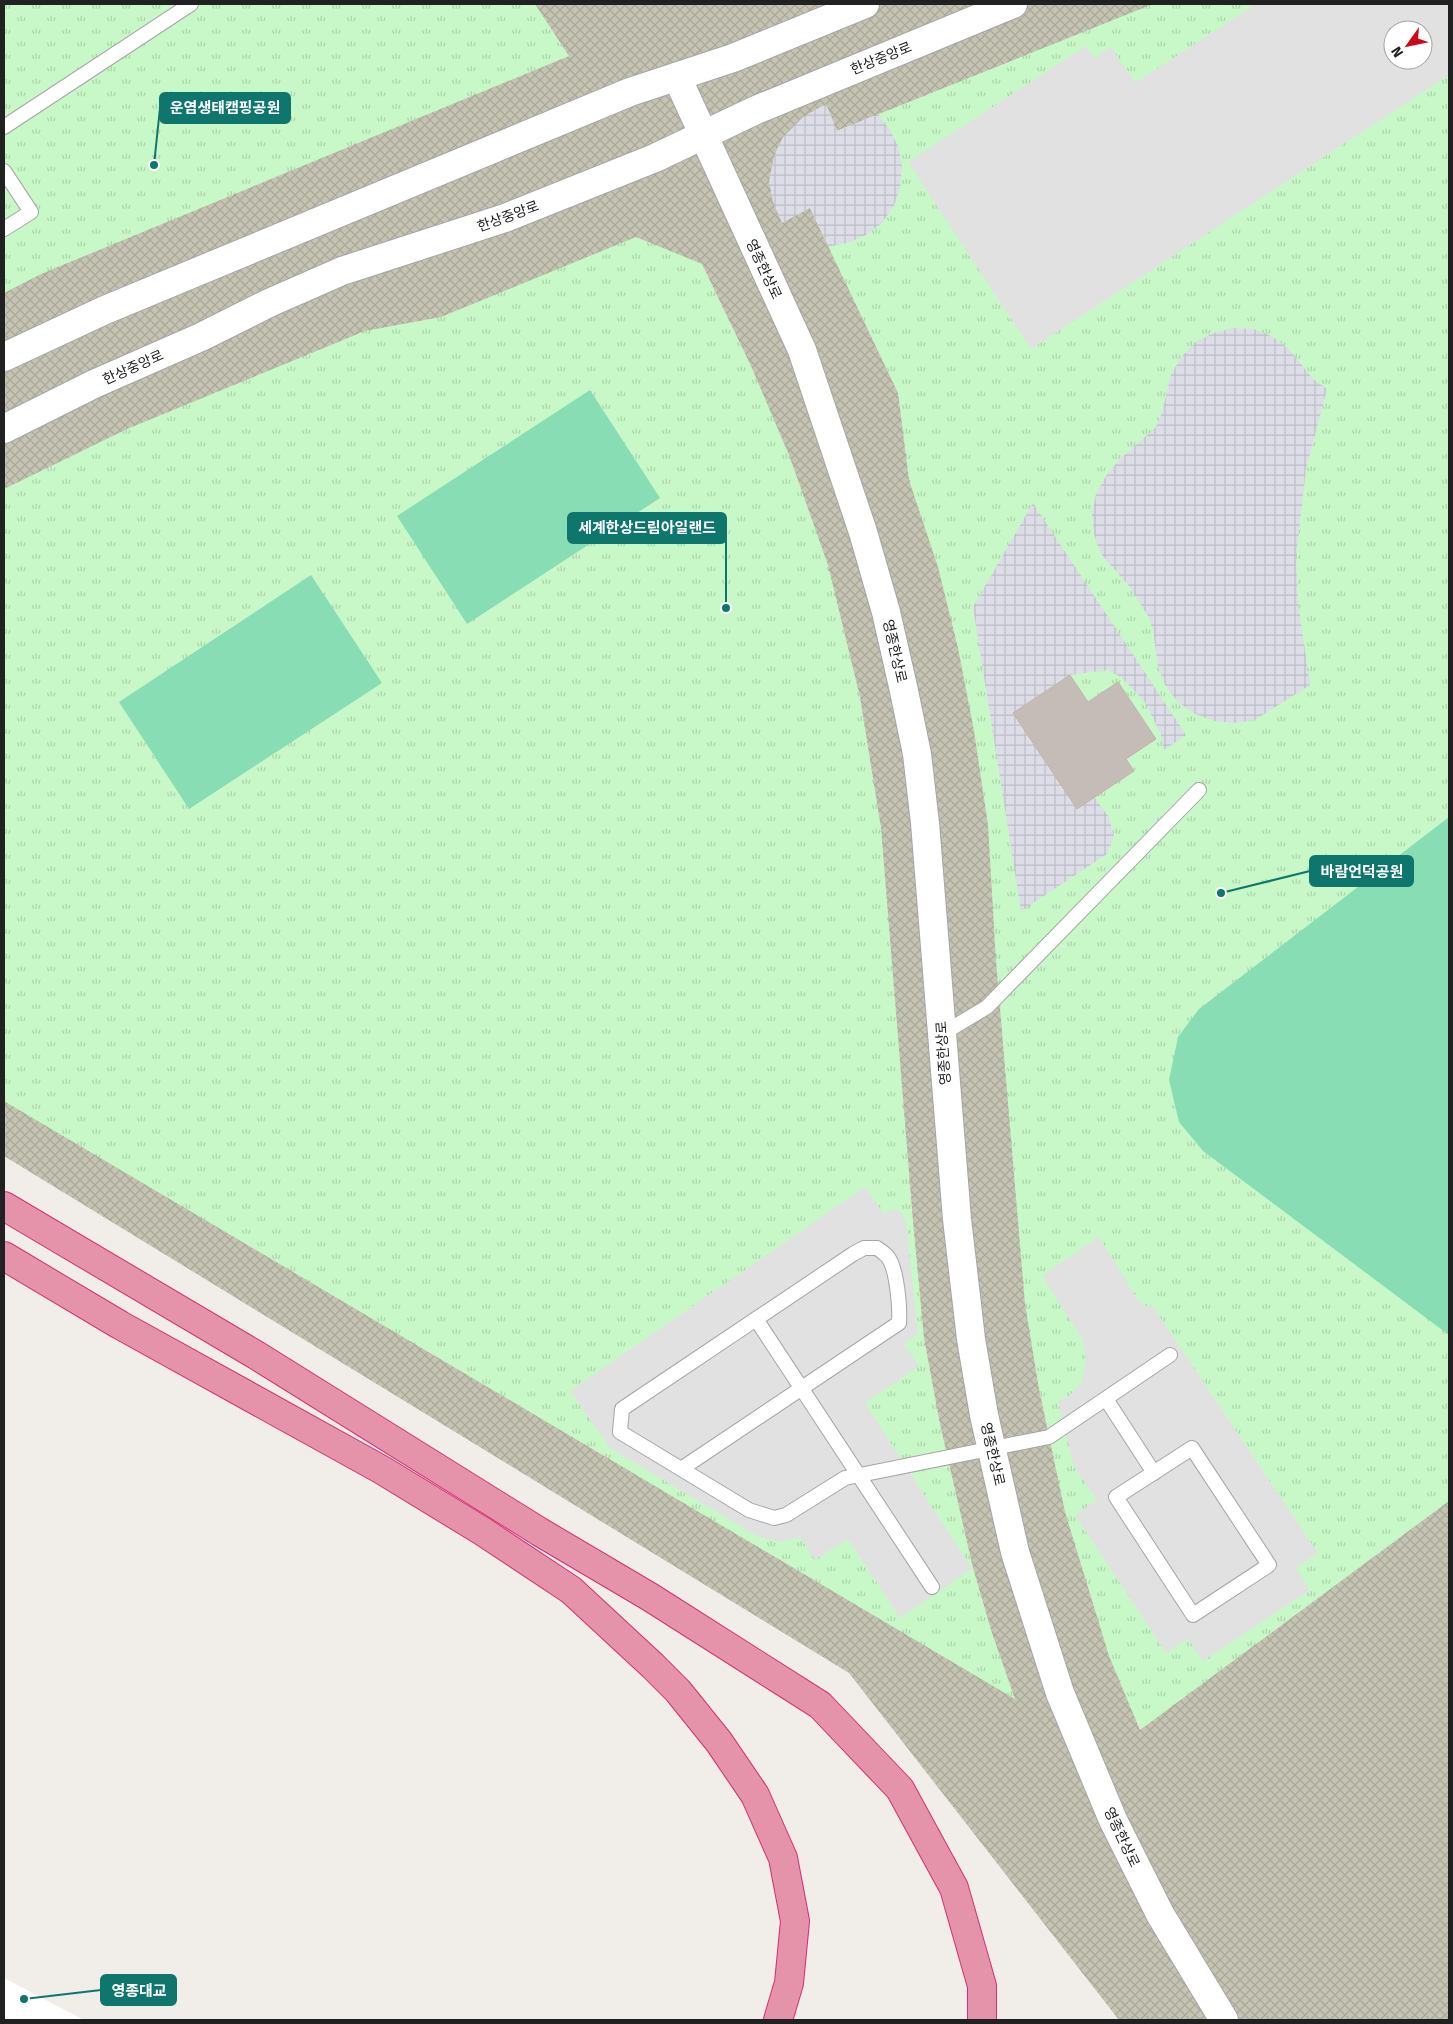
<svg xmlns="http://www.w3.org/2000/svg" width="1453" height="2024" font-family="'Fira Sans','Noto Sans KR',sans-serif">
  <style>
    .construction { fill: url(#construction-cross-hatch); fill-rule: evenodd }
    .park { fill: url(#park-tufts); fill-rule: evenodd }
    .pitch { fill: #89ddb4 }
    .parking { fill: #e1e1e1; fill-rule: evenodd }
    .plaza { fill: url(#plaza-grid) }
    .pier { fill: #fff }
    .building { fill: #c6bcb7; stroke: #c2b3ab }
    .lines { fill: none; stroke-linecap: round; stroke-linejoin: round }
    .service-casing { stroke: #a5a5a5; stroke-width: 16 }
    .tertiary-casing { stroke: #a5a5a5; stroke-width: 30 }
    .motorway-casing { stroke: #d62e77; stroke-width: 30 }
    .service { stroke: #fff; stroke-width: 14 }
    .tertiary { stroke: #fff; stroke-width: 28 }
    .motorway { stroke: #e593aa; stroke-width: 28 }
    .labels { text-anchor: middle; stroke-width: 5; stroke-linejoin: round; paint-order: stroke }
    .street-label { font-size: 14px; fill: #212121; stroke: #fff }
    .leader { fill: none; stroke: #0f766e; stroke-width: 2 }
    .callout-dot { fill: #0f766e; stroke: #fff; stroke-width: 2 }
    .callout { fill: #0f766e; stroke: #0f766e; stroke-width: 2 }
    .callout-label { font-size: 15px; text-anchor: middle; font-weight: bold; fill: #fff }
  </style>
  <defs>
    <pattern id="construction-cross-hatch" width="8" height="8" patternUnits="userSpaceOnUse" patternTransform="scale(1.25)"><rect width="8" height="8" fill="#c5c4b3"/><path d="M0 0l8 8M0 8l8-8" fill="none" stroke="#a9a89a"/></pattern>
    <pattern id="park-tufts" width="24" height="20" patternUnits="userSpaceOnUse" patternTransform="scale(1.25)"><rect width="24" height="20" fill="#c8f8c8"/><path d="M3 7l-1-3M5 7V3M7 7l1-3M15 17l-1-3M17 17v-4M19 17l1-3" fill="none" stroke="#acd4ac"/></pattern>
    <pattern id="plaza-grid" width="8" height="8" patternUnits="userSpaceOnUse" patternTransform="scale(1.25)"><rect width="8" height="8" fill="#dcdde7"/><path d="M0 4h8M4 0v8" fill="none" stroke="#bcbdc6"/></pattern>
  </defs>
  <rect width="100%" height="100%" fill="#f1ede8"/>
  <path class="construction" d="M 4,4 L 1449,4 L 1449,2020 L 1119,2020 L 849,1673 L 4,1156 ZM 1393,30 L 1423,30 L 1423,60 L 1393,60 Z"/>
  <g class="park">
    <polygon points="4,4 535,4 569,56 41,274 4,293"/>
    <path d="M 1153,4 L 1449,4 L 1449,1501 L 1140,1730 L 1109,1656 L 1065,1512 L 1039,1389 L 1025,1304 L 996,961 L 988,825 L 974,731 L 958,648 L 938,567 L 909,480 L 898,393 L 810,208 L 834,132 ZM 1393,30 L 1423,30 L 1423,60 L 1393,60 Z"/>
    <polygon points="636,237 702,264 751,366 789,455 828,565 860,697 881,828 913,1221 924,1338 940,1424 973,1568 992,1633 1015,1699 4,1101 4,489 127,429 365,331 441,317"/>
  </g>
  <g class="pitch">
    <polygon points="590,390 660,498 467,624 397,516"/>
    <polygon points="311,575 382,683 189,809 119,702"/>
    <polygon points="1449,817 1449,1335 1203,1151 1179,1122 1169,1080 1178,1037 1199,1009"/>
  </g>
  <g class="parking">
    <path d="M 1256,4 L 1449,4 L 1449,75 L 1031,349 L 908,162 L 1086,46 L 1094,58 L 1111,47 L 1135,83 ZM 1393,30 L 1423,30 L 1423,60 L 1393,60 Z"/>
    <polygon points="865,1187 884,1214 889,1211 896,1210 902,1214 906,1222 918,1334 904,1344 919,1366 865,1403 972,1569 900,1618 848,1539 815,1560 800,1537 779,1542 755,1535 610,1448 570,1391"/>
    <polygon points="1099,1237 1138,1300 1144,1306 1152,1305 1318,1553 1296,1568 1310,1590 1203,1661 1188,1639 1166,1653 1075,1515 1097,1500 1074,1467 1058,1401 1068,1397 1082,1382 1086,1356 1082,1338 1042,1276"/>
  </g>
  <g class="plaza">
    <polygon points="826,104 837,131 878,114 890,130 899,148 902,167 900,187 894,206 882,223 866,235 848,243 828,246 810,208 782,223 773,202 769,182 774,156 783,137 803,117"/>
    <polygon points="1233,328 1254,329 1273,337 1289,349 1313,379 1327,389 1306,469 1296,559 1298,602 1310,685 1255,720 1235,723 1214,721 1195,714 1178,702 1165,685 1158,667 1153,630 1148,616 1129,586 1101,554 1094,534 1092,514 1096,494 1106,476 1119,460 1156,427 1162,412 1171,375 1181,357 1196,342 1213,333"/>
    <polygon points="1033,503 1186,735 1164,750 1161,735 1145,702 1121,677 1108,670 1070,675 1013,713 1077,809 1094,797 1109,817 1114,837 1107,854 1021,911 973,607"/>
  </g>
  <polygon class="pier" points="4,1978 84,2020 4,2020"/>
  <polygon class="building" points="1070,675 1088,702 1118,682 1156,739 1126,759 1134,771 1077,809 1013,713"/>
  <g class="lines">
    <defs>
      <g id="service">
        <polyline points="4,127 191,4"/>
        <polyline points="4,171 31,212 4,229"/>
        <polyline points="942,1034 987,1007 1199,790"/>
        <polyline points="756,1319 932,1587"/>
        <polyline points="1106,1399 1154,1473"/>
        <polygon points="1192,1448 1269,1565 1193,1615 1116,1497"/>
        <path d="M 681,1469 L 899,1323 C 900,1307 897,1267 887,1256 C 884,1253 880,1250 877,1248 L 864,1248 L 853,1254 L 622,1409 L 620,1432 L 749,1510 L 774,1518 L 786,1515 L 845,1478 L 1049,1437 L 1170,1355"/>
      </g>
      <g id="tertiary">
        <polyline points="677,77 802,350 863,532 886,612 904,691 917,754 925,823 957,1219 971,1339 984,1415 1015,1552 1060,1693 1113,1820 1160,1914 1224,2020"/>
        <polyline points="4,357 105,310 630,92 733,58 865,4"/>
        <polyline points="4,429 94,384 201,337 269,303 342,271 505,218 655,158 756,110 1013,4"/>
      </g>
      <g id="motorway">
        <polyline points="4,1206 256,1355 540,1532 650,1597 820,1705 900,1789 954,1888 982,1986 982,2020"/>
        <polyline points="4,1256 120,1325 382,1470 482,1531 571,1590 653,1666 678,1691 719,1742 755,1795 783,1858 795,1921 789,1983 778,2020"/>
      </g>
    </defs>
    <use href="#service" class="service-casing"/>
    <use href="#tertiary" class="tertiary-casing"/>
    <use href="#motorway" class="motorway-casing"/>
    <use href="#service" class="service"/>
    <use href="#tertiary" class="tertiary"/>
    <use href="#motorway" class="motorway"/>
  </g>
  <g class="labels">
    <g class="street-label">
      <text transform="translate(881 58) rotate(-22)" y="5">한상중앙로</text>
      <text transform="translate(508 216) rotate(-20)" y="5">한상중앙로</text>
      <text transform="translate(764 269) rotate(65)" y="5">영종한상로</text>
      <text transform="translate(133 367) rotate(-24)" y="5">한상중앙로</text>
      <text transform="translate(895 651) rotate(77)" y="5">영종한상로</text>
      <text transform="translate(943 1053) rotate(-94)" y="5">영종한상로</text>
      <text transform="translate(993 1454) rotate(77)" y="5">영종한상로</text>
      <text transform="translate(1122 1837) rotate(65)" y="5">영종한상로</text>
    </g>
  </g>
  <path class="leader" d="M154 165L160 108M726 608L726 528M1221 893L1310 871M24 1999L101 1990"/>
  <g class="callout-dot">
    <circle cx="154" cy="165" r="5"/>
    <circle cx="726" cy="608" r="5"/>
    <circle cx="1221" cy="893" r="5"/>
    <circle cx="24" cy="1999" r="5"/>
  </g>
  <g class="callout">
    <rect x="160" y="93" width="130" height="30" rx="5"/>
    <rect x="568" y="513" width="158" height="30" rx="5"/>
    <rect x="1310" y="856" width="103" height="30" rx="5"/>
    <rect x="101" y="1975" width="75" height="30" rx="5"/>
  </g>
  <g class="callout-label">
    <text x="225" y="113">운염생태캠핑공원</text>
    <text x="647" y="533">세계한상드림아일랜드</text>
    <text x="1362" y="877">바람언덕공원</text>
    <text x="139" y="1996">영종대교</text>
  </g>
  <rect width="1453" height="2024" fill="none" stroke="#212121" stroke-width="10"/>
  <g transform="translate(1408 45) rotate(237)"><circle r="24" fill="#ffffff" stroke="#a6a6a6"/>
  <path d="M0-4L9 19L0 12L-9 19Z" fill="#cb0719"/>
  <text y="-8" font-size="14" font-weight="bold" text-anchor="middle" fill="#212121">N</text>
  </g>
</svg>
